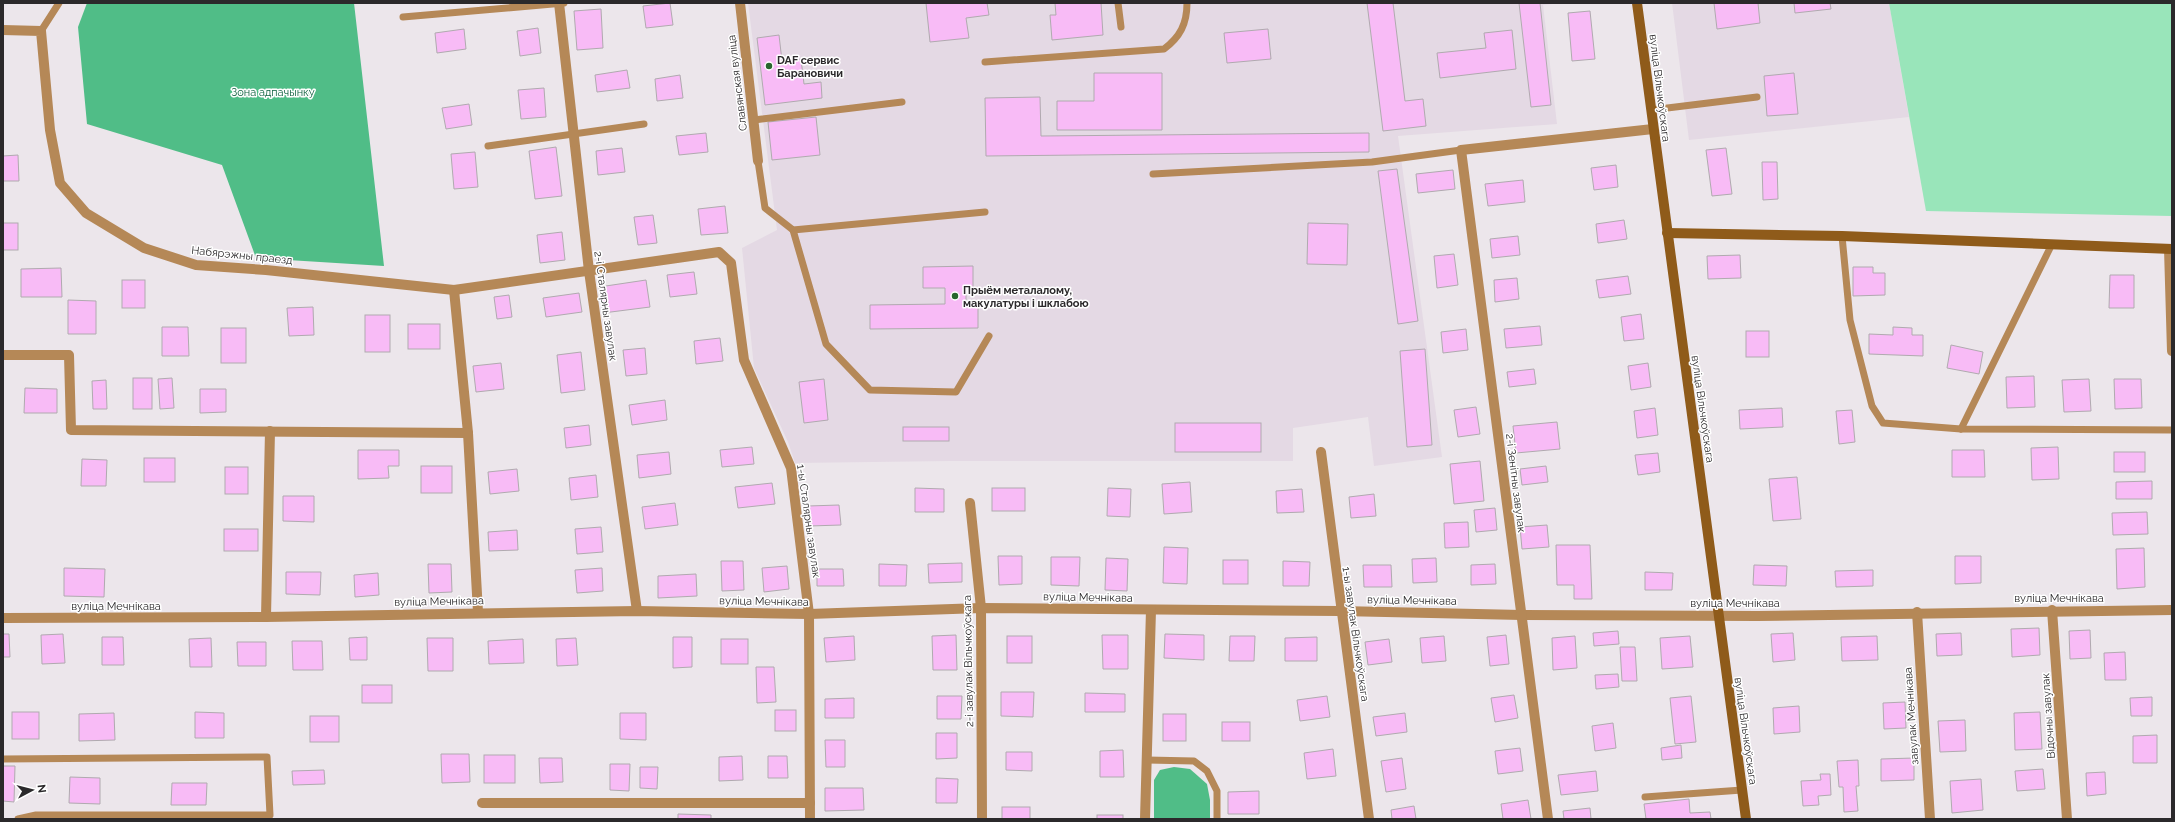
<svg xmlns="http://www.w3.org/2000/svg" width="2175" height="822" font-family="Raleway,sans-serif">
  <style>
    .built { fill: #e4d9e4 }
    .green { fill: #99e5ba }
    .forest { fill: #50bd87 }
    .building { fill: #f8bbf6; stroke: #b0aaaf }
    .lines { fill: none; stroke-linecap: round; stroke-linejoin: round }
    .lane { stroke: #b58857; stroke-width: 7 }
    .street { stroke: #b58857; stroke-width: 10 }
    .secondary { stroke: #8f5b1a; stroke-width: 10 }
    .poi-dot { fill: #28662e; stroke: #fff; stroke-width: 1.5 }
    .labels { text-anchor: middle; stroke-width: 3; stroke-linejoin: round; paint-order: stroke }
    .poi-label { font-size: 11px; font-weight: bold; fill: #2b292b; stroke: #fff; text-anchor: start }
    .street-label { font-size: 11px; fill: #2b292b; stroke: #fff }
    .park-label { font-size: 11px; fill: #0d613e; stroke: #fff }
  </style>
  <rect width="100%" height="100%" fill="#ece6eb"/>
  <g class="built">
    <polygon points="748,3 1562,3 1543,5 1557,124 1398,136 1442,457 1374,466 1368,417 1293,428 1293,461 950,461 795,463 788,442 754,368 742,248 777,230"/>
    <polygon points="1672,3 1889,3 1909,117 1689,140"/>
  </g>
  <polygon class="green" points="1889,3 2172,3 2172,216 1926,211"/>
  <g class="forest">
    <polygon points="87,3 354,3 384,266 256,258 222,165 87,124 78,27"/>
    <polygon points="1174,767 1190,769 1207,784 1210,800 1210,819 1154,819 1154,780 1160,770"/>
  </g>
  <g class="building">
    <polygon points="670,3 673,25 646,28 643,6"/>
    <polygon points="926,3 987,3 989,15 966,18 969,38 930,42"/>
    <polygon points="1055,3 1101,3 1103,35 1052,40 1050,15 1056,15"/>
    <polygon points="1367,3 1393,3 1405,101 1423,99 1426,126 1383,131"/>
    <polygon points="1519,3 1540,3 1551,105 1531,107"/>
    <polygon points="1714,3 1758,3 1760,23 1717,29"/>
    <polygon points="1794,3 1830,3 1831,9 1795,13"/>
    <polygon points="601,9 603,48 577,50 574,11"/>
    <polygon points="1590,11 1595,59 1572,61 1568,13"/>
    <polygon points="538,28 541,53 520,56 517,31"/>
    <polygon points="464,29 466,49 437,53 435,33"/>
    <polygon points="1268,29 1271,59 1227,63 1224,33"/>
    <polygon points="1512,30 1516,69 1440,78 1437,53 1486,48 1484,33"/>
    <polygon points="779,35 782,61 801,59 804,84 821,82 822,98 765,105 757,38"/>
    <polygon points="627,70 630,88 597,92 595,75"/>
    <polygon points="1094,73 1162,73 1162,130 1057,130 1057,101 1094,101"/>
    <polygon points="1794,73 1798,114 1767,116 1764,76"/>
    <polygon points="680,75 683,98 657,101 655,79"/>
    <polygon points="544,88 546,117 521,119 518,90"/>
    <polygon points="1040,97 1041,136 1369,133 1369,152 986,156 985,98"/>
    <polygon points="469,104 472,125 446,129 442,108"/>
    <polygon points="816,117 820,155 772,160 768,122"/>
    <polygon points="706,133 708,152 679,155 676,136"/>
    <polygon points="556,147 562,196 535,199 529,151"/>
    <polygon points="622,148 625,172 598,175 596,151"/>
    <polygon points="1726,148 1732,194 1712,196 1706,150"/>
    <polygon points="475,152 478,187 454,189 451,154"/>
    <polygon points="18,155 19,181 3,181 3,156"/>
    <polygon points="1762,162 1777,162 1778,199 1763,200"/>
    <polygon points="1616,165 1618,187 1594,190 1591,168"/>
    <polygon points="1397,169 1418,321 1398,324 1378,171"/>
    <polygon points="1453,170 1455,189 1418,193 1416,174"/>
    <polygon points="1523,180 1525,202 1488,206 1485,184"/>
    <polygon points="725,206 728,233 701,235 698,209"/>
    <polygon points="653,215 657,243 638,245 634,217"/>
    <polygon points="1624,220 1627,239 1598,243 1596,224"/>
    <rect x="3" y="223" width="15" height="27"/>
    <polygon points="1308,223 1348,224 1347,265 1307,264"/>
    <polygon points="562,232 565,260 540,263 537,235"/>
    <polygon points="1518,236 1520,255 1492,258 1490,239"/>
    <polygon points="1454,254 1458,285 1437,288 1434,256"/>
    <polygon points="1740,255 1741,278 1708,279 1707,256"/>
    <polygon points="973,266 973,288 966,288 966,305 978,305 978,328 870,329 870,305 945,304 945,288 923,288 923,267"/>
    <polygon points="1853,267 1873,267 1873,273 1885,273 1885,295 1853,296"/>
    <polygon points="61,268 62,297 21,297 21,269"/>
    <polygon points="694,272 697,294 670,297 667,275"/>
    <polygon points="2110,275 2134,275 2134,308 2109,308"/>
    <polygon points="1628,276 1631,294 1599,298 1596,280"/>
    <polygon points="1517,278 1519,299 1495,302 1494,280"/>
    <rect x="122" y="280" width="23" height="28"/>
    <polygon points="646,280 650,307 603,313 599,287"/>
    <polygon points="579,293 582,312 546,317 543,298"/>
    <polygon points="509,295 512,317 497,319 494,297"/>
    <polygon points="68,300 96,301 96,334 68,334"/>
    <polygon points="313,307 314,335 289,336 287,308"/>
    <polygon points="1641,314 1644,339 1624,341 1621,317"/>
    <rect x="365" y="315" width="25" height="37"/>
    <rect x="408" y="324" width="32" height="25"/>
    <polygon points="1540,326 1542,345 1506,348 1504,329"/>
    <polygon points="162,327 188,327 189,356 162,356"/>
    <polygon points="1893,327 1912,328 1912,335 1923,335 1923,356 1869,354 1869,334 1893,335"/>
    <rect x="221" y="328" width="25" height="35"/>
    <polygon points="1466,329 1468,350 1443,353 1441,332"/>
    <rect x="1746" y="331" width="23" height="26"/>
    <polygon points="720,338 723,361 696,364 694,341"/>
    <polygon points="1951,345 1983,352 1979,374 1947,368"/>
    <polygon points="645,348 647,374 626,376 623,350"/>
    <polygon points="1425,349 1432,445 1407,447 1400,351"/>
    <polygon points="581,352 585,390 561,393 557,355"/>
    <polygon points="501,363 504,389 476,392 473,366"/>
    <polygon points="1648,363 1651,387 1631,390 1628,366"/>
    <polygon points="1534,369 1536,384 1509,387 1507,372"/>
    <polygon points="2034,376 2035,407 2007,408 2006,377"/>
    <rect x="133" y="378" width="19" height="31"/>
    <polygon points="172,378 174,408 160,409 158,379"/>
    <polygon points="824,379 828,420 804,423 799,382"/>
    <polygon points="2089,379 2091,411 2064,412 2062,380"/>
    <polygon points="2114,379 2141,379 2142,408 2115,409"/>
    <polygon points="106,380 107,409 93,409 92,381"/>
    <polygon points="25,388 57,389 57,413 24,413"/>
    <polygon points="200,389 226,389 226,412 200,413"/>
    <polygon points="665,400 667,420 632,425 629,405"/>
    <polygon points="1476,407 1480,434 1458,437 1454,410"/>
    <polygon points="1655,408 1658,435 1637,438 1634,411"/>
    <polygon points="1782,408 1783,427 1740,429 1739,410"/>
    <polygon points="1852,410 1855,442 1839,444 1836,411"/>
    <polygon points="1557,422 1560,449 1516,453 1513,426"/>
    <rect x="1175" y="423" width="86" height="29"/>
    <polygon points="589,425 591,445 566,448 564,428"/>
    <rect x="903" y="427" width="46" height="14"/>
    <polygon points="752,447 754,464 722,467 720,450"/>
    <polygon points="2058,447 2059,479 2032,480 2031,448"/>
    <polygon points="358,450 399,450 399,466 388,466 389,478 358,479"/>
    <polygon points="1952,450 1984,450 1985,477 1952,477"/>
    <polygon points="669,452 671,474 639,478 637,455"/>
    <rect x="2114" y="452" width="31" height="20"/>
    <polygon points="1658,453 1660,472 1638,475 1635,455"/>
    <rect x="144" y="458" width="31" height="24"/>
    <polygon points="82,459 107,460 106,486 81,486"/>
    <polygon points="1480,461 1484,501 1454,504 1450,464"/>
    <rect x="421" y="466" width="31" height="27"/>
    <polygon points="1546,466 1548,482 1522,485 1520,469"/>
    <rect x="225" y="467" width="23" height="27"/>
    <polygon points="517,469 519,491 490,494 488,472"/>
    <polygon points="596,475 598,497 571,500 569,478"/>
    <polygon points="1797,477 1801,519 1773,521 1769,479"/>
    <polygon points="2152,481 2152,499 2116,499 2116,482"/>
    <polygon points="1190,482 1192,512 1164,514 1162,484"/>
    <polygon points="772,483 775,504 738,508 735,487"/>
    <polygon points="915,488 944,489 944,512 915,512"/>
    <rect x="992" y="488" width="33" height="23"/>
    <polygon points="1108,488 1131,489 1130,517 1107,516"/>
    <polygon points="1302,489 1304,512 1277,513 1276,491"/>
    <polygon points="1374,494 1376,516 1351,518 1349,497"/>
    <polygon points="283,496 314,496 314,522 283,521"/>
    <polygon points="675,503 678,525 645,529 642,507"/>
    <polygon points="839,505 841,525 809,526 808,506"/>
    <polygon points="1495,508 1497,530 1476,532 1474,510"/>
    <polygon points="2147,512 2148,534 2113,535 2112,513"/>
    <polygon points="1468,522 1469,547 1445,548 1444,523"/>
    <polygon points="1547,525 1549,547 1522,549 1520,527"/>
    <polygon points="601,527 603,552 577,554 575,529"/>
    <rect x="224" y="529" width="34" height="22"/>
    <polygon points="517,530 518,550 489,551 488,532"/>
    <polygon points="1556,545 1590,545 1592,599 1574,599 1574,585 1557,585"/>
    <polygon points="1164,547 1188,548 1187,584 1163,583"/>
    <polygon points="2144,548 2145,587 2117,589 2116,549"/>
    <polygon points="998,556 1022,556 1022,584 999,585"/>
    <polygon points="1955,556 1981,556 1981,583 1955,584"/>
    <polygon points="1051,557 1080,557 1079,586 1051,585"/>
    <polygon points="1106,558 1128,559 1127,591 1105,590"/>
    <polygon points="1436,558 1437,582 1413,583 1412,559"/>
    <rect x="1223" y="560" width="25" height="24"/>
    <polygon points="721,561 743,561 744,590 722,591"/>
    <polygon points="1283,561 1310,562 1309,586 1283,586"/>
    <polygon points="962,563 962,582 929,583 928,564"/>
    <polygon points="428,564 451,564 452,592 429,593"/>
    <polygon points="879,564 907,565 906,586 879,586"/>
    <polygon points="1495,564 1496,584 1471,585 1471,565"/>
    <polygon points="1363,565 1391,565 1392,587 1364,587"/>
    <polygon points="1754,565 1787,566 1786,586 1753,585"/>
    <polygon points="787,566 789,589 764,592 762,568"/>
    <polygon points="64,568 105,569 104,597 64,596"/>
    <polygon points="602,568 603,591 577,593 575,570"/>
    <polygon points="817,569 843,569 844,586 817,586"/>
    <polygon points="1873,570 1873,586 1836,587 1835,571"/>
    <polygon points="286,572 321,572 320,595 286,594"/>
    <polygon points="1645,572 1673,573 1672,590 1645,590"/>
    <polygon points="378,573 379,595 355,597 354,575"/>
    <polygon points="696,574 697,596 658,598 658,576"/>
    <polygon points="2039,628 2040,655 2012,657 2011,629"/>
    <polygon points="2090,630 2091,658 2070,659 2069,631"/>
    <polygon points="1618,631 1619,644 1594,646 1593,633"/>
    <polygon points="1793,633 1795,660 1773,662 1771,634"/>
    <polygon points="1961,633 1962,655 1937,656 1936,634"/>
    <polygon points="3,634 9,634 10,657 3,657"/>
    <polygon points="63,634 65,663 42,664 41,635"/>
    <polygon points="1165,634 1204,635 1204,660 1164,658"/>
    <polygon points="956,635 957,670 933,670 932,636"/>
    <polygon points="1102,635 1128,635 1128,669 1103,669"/>
    <polygon points="1506,635 1509,664 1490,666 1487,637"/>
    <polygon points="854,636 855,660 826,662 824,638"/>
    <rect x="1007" y="636" width="25" height="27"/>
    <polygon points="1230,636 1255,636 1254,661 1229,661"/>
    <polygon points="1444,636 1446,661 1422,663 1420,638"/>
    <polygon points="1575,636 1577,668 1553,670 1552,638"/>
    <polygon points="1690,636 1693,667 1662,669 1660,638"/>
    <polygon points="1877,636 1878,660 1842,661 1841,637"/>
    <polygon points="102,637 123,637 124,665 102,665"/>
    <polygon points="367,637 367,660 350,660 349,638"/>
    <polygon points="673,637 692,637 692,667 673,668"/>
    <polygon points="1317,637 1317,661 1285,661 1285,638"/>
    <polygon points="211,638 212,667 190,667 189,639"/>
    <polygon points="427,638 453,638 453,671 428,671"/>
    <polygon points="576,638 578,665 557,666 556,639"/>
    <polygon points="523,639 524,663 489,664 488,641"/>
    <rect x="721" y="639" width="27" height="25"/>
    <polygon points="1389,639 1392,662 1368,665 1365,642"/>
    <polygon points="292,641 322,641 323,670 293,670"/>
    <polygon points="237,642 266,642 266,666 238,666"/>
    <polygon points="1620,647 1635,647 1637,681 1622,681"/>
    <polygon points="2125,652 2126,680 2105,680 2104,653"/>
    <polygon points="756,667 774,667 776,702 757,703"/>
    <polygon points="1618,674 1619,687 1596,689 1595,675"/>
    <rect x="362" y="685" width="30" height="18"/>
    <polygon points="1001,692 1034,692 1033,717 1001,716"/>
    <polygon points="1085,693 1125,694 1125,712 1085,712"/>
    <polygon points="1514,695 1518,718 1495,722 1491,698"/>
    <polygon points="937,696 962,696 961,719 937,719"/>
    <polygon points="1327,696 1330,717 1300,721 1297,700"/>
    <polygon points="1691,696 1696,742 1675,744 1670,698"/>
    <polygon points="2152,697 2152,716 2131,716 2130,698"/>
    <polygon points="854,698 854,718 825,718 825,699"/>
    <polygon points="1905,702 1906,728 1884,729 1883,703"/>
    <polygon points="1799,706 1800,732 1774,734 1773,708"/>
    <rect x="775" y="710" width="21" height="21"/>
    <rect x="12" y="712" width="27" height="27"/>
    <polygon points="195,712 224,713 224,738 195,738"/>
    <polygon points="2040,712 2042,749 2015,750 2014,713"/>
    <polygon points="114,713 115,740 79,741 79,714"/>
    <polygon points="620,713 646,713 646,740 620,739"/>
    <polygon points="1405,713 1407,732 1376,736 1373,717"/>
    <rect x="1163" y="714" width="23" height="27"/>
    <rect x="310" y="716" width="29" height="26"/>
    <polygon points="1965,720 1966,751 1940,752 1938,721"/>
    <rect x="1222" y="722" width="28" height="19"/>
    <polygon points="1613,723 1616,748 1595,751 1592,726"/>
    <polygon points="936,733 957,733 957,758 936,759"/>
    <polygon points="2157,735 2157,763 2133,763 2133,736"/>
    <polygon points="825,740 845,740 845,767 826,767"/>
    <polygon points="1681,745 1682,758 1662,760 1661,748"/>
    <polygon points="1520,748 1523,771 1498,774 1495,751"/>
    <polygon points="1333,749 1336,776 1307,779 1304,753"/>
    <polygon points="1123,750 1124,777 1100,777 1100,751"/>
    <polygon points="1006,752 1032,752 1032,771 1006,770"/>
    <polygon points="441,754 469,754 470,782 442,783"/>
    <rect x="484" y="755" width="31" height="28"/>
    <polygon points="742,756 743,780 719,781 719,757"/>
    <polygon points="768,756 787,756 788,778 768,778"/>
    <polygon points="539,758 562,758 563,782 540,783"/>
    <polygon points="1402,758 1406,789 1386,792 1381,761"/>
    <polygon points="1914,758 1914,780 1881,781 1881,759"/>
    <polygon points="1858,760 1859,786 1856,786 1858,811 1844,812 1843,787 1839,787 1837,761"/>
    <polygon points="610,764 630,764 629,791 610,790"/>
    <polygon points="3,766 15,766 14,802 3,801"/>
    <polygon points="640,767 658,767 657,789 640,788"/>
    <polygon points="2043,769 2045,789 2017,791 2015,771"/>
    <polygon points="324,770 325,784 293,785 292,771"/>
    <polygon points="1596,771 1598,791 1561,795 1558,775"/>
    <polygon points="2105,772 2106,794 2087,796 2086,773"/>
    <polygon points="1820,774 1830,774 1831,795 1818,796 1819,805 1803,806 1801,781 1821,780"/>
    <polygon points="70,777 100,778 100,804 69,803"/>
    <polygon points="936,778 958,779 957,803 936,803"/>
    <polygon points="1981,779 1983,810 1952,813 1950,781"/>
    <polygon points="172,783 207,783 206,805 171,805"/>
    <polygon points="825,788 863,788 864,810 825,811"/>
    <polygon points="1259,791 1259,814 1228,814 1228,792"/>
    <polygon points="1689,799 1690,813 1710,812 1711,819 1646,819 1644,804"/>
    <polygon points="1528,800 1531,819 1503,819 1501,804"/>
    <polygon points="1414,806 1416,819 1392,819 1391,810"/>
    <rect x="1002" y="807" width="28" height="12"/>
    <polygon points="1590,808 1591,819 1564,819 1563,811"/>
    <polygon points="678,814 711,815 711,819 678,819"/>
    <rect x="1097" y="815" width="26" height="4"/>
  </g>
  <g class="lines">
    <g class="lane">
      <polyline points="1118,3 1121,27"/>
      <polyline points="403,17 564,3"/>
      <polyline points="41,31 59,3"/>
      <path d="M 985,62 L 1164,49 C 1180,37 1187,24 1187,3"/>
      <polyline points="1651,110 1757,97"/>
      <polyline points="754,120 902,102"/>
      <polyline points="488,146 644,124"/>
      <polyline points="758,161 765,208 793,230 985,212"/>
      <polyline points="1153,174 1372,162 1461,150"/>
      <polyline points="793,230 826,344 870,390 956,392 989,336"/>
      <polyline points="1842,236 1850,320 1872,406 1883,423 1961,429 2172,430"/>
      <polyline points="1961,429 2052,244"/>
      <polyline points="3,759 267,757 270,815 36,815 18,819"/>
      <polyline points="1147,760 1194,761 1207,771 1217,791 1217,819"/>
      <polyline points="1645,797 1742,790"/>
    </g>
    <g class="street">
      <polyline points="559,3 589,271 637,611"/>
      <polyline points="740,3 758,161"/>
      <polyline points="3,30 41,31 50,130 60,183 86,213 144,248 196,265 266,270 454,290 719,252 731,263 744,360 791,468 809,614 810,819"/>
      <polyline points="2169,249 2172,351"/>
      <polyline points="454,290 468,433 478,612"/>
      <polyline points="3,355 69,355 71,430 468,433"/>
      <polyline points="1321,452 1369,819"/>
      <polyline points="970,503 981,608 982,819"/>
      <polyline points="2052,610 2067,819"/>
      <polyline points="1917,612 1930,819"/>
      <polyline points="266,617 270,431"/>
      <polyline points="3,618 266,617 637,611 809,614 981,608 1340,611 1522,615 1757,616 2172,610"/>
      <polyline points="482,803 810,803"/>
      <polyline points="1145,819 1151,610"/>
      <polyline points="1548,819 1461,150 1653,129"/>
    </g>
    <g class="secondary">
      <polyline points="1637,3 1746,819"/>
      <polyline points="1667,233 1842,236 2172,249"/>
    </g>
  </g>
  <g class="poi-dot">
    <circle cx="769" cy="66" r="4"/>
    <circle cx="955" cy="296" r="4"/>
  </g>
  <g class="labels">
    <g class="poi-label">
      <text x="777" y="64">DAF сервис<tspan x="777" dy="13">Барановичи</tspan></text>
      <text x="963" y="294">Прыём металалому,<tspan x="963" dy="13">макулатуры і шклабою</tspan></text>
    </g>
    <g class="street-label">
      <text transform="translate(737 83) rotate(-97)" y="4">Славянская вуліца</text>
      <text transform="translate(1660 88) rotate(83)" y="4">вуліца Вільчкоўскага</text>
      <text transform="translate(242 255) rotate(6)" y="4">Набярэжны праезд</text>
      <text transform="translate(606 306) rotate(82)" y="4">2-і Сталярны завулак</text>
      <text transform="translate(1703 409) rotate(82)" y="4">вуліца Вільчкоўскага</text>
      <text transform="translate(1516 483) rotate(83)" y="4">2-і Зенітны завулак</text>
      <text transform="translate(809 521) rotate(82)" y="4">1-ы Сталярны завулак</text>
      <text transform="translate(1088 597) rotate(1)" y="4">вуліца Мечнікава</text>
      <text x="2059" y="602">вуліца Мечнікава</text>
      <text transform="translate(1412 600) rotate(1)" y="4">вуліца Мечнікава</text>
      <text transform="translate(439 601) rotate(-1)" y="4">вуліца Мечнікава</text>
      <text transform="translate(764 601) rotate(1)" y="4">вуліца Мечнікава</text>
      <text x="1735" y="607">вуліца Мечнікава</text>
      <text x="116" y="610">вуліца Мечнікава</text>
      <text transform="translate(1356 634) rotate(82)" y="4">1-ы завулак Вільчкоўскага</text>
      <text transform="translate(968 661) rotate(-91)" y="4">2-і завулак Вільчкоўскага</text>
      <text transform="translate(1911 716) rotate(-94)" y="4">завулак Мечнікава</text>
      <text transform="translate(2048 716) rotate(-94)" y="4">Відочны завулак</text>
      <text transform="translate(1746 731) rotate(82)" y="4">вуліца Вільчкоўскага</text>
    </g>
    <g class="park-label">
      <text x="273" y="96">Зона адпачынку</text>
    </g>
  </g>
  <rect width="2175" height="822" fill="none" stroke="#2b292b" stroke-width="8"/>
  <g transform="translate(32 790) rotate(83)" stroke="#ffffff" stroke-width="3" paint-order="stroke">
  <path d="M0-3L7 15L0 10L-7 15Z" fill="#2b292b"/>
  <text y="-6" font-size="11" font-weight="bold" text-anchor="middle" fill="#2b292b">N</text>
  </g>
</svg>
